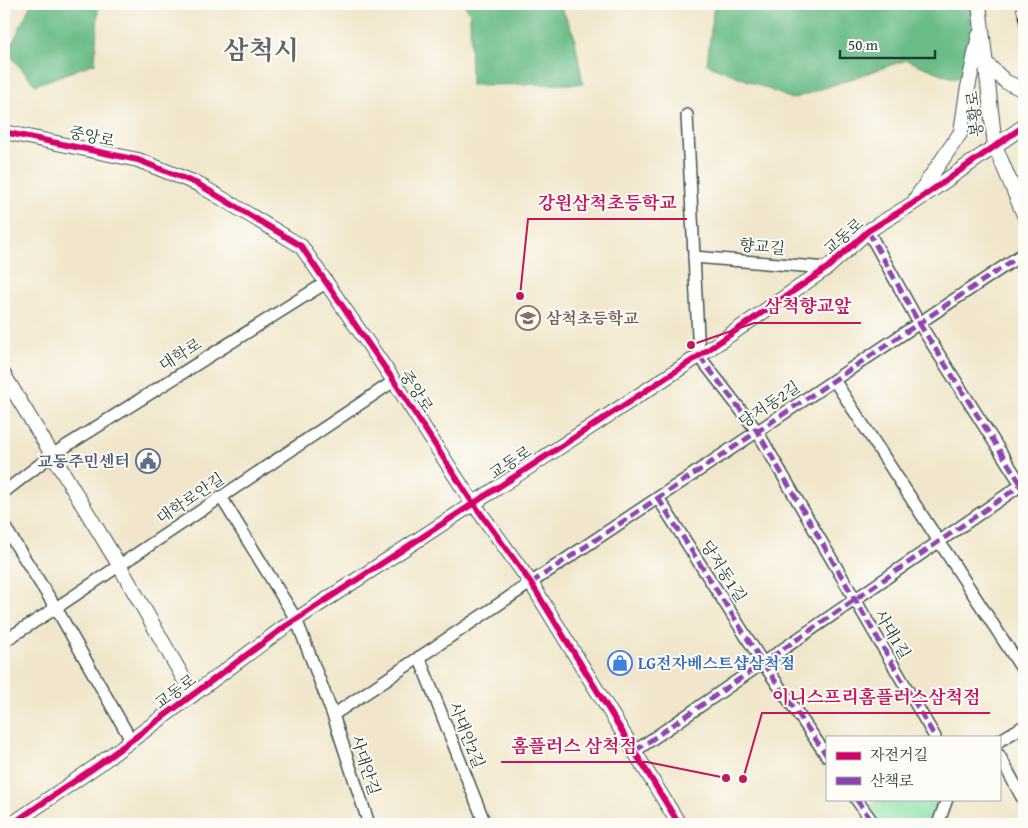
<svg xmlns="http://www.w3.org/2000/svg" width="1028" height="828" font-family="'Gentium Book Plus','Noto Serif KR',serif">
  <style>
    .green { fill: #83dda2; stroke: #518d6b }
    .forest { fill: #6abc88; stroke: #447c5e }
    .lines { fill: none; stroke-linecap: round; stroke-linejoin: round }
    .minor-casing { stroke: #3e564b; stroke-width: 14 }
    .tertiary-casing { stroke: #3e564b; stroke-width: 16 }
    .minor { stroke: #fff; stroke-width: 11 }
    .tertiary { stroke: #fff; stroke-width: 14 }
    .rail-casing { stroke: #1f3d34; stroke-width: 5.5 }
    .rail { stroke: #fdfcf7; stroke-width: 4; stroke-dasharray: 11; stroke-linecap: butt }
    .quiet { stroke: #8e44ad; stroke-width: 5; stroke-dasharray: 10 5; stroke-linecap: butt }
    .cycleway-casing { stroke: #fdfcf7; stroke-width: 9 }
    .cycleway { stroke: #d6006c; stroke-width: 6 }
    .labels { text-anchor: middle; stroke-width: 4; stroke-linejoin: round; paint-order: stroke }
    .street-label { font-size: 16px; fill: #1f3d34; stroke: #fdfcf7 }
    .education-label { font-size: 16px; font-weight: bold; fill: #785e54; stroke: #fdfcf7; text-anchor: start }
    .service-label { font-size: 16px; font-weight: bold; fill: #4e5e75; stroke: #fdfcf7; text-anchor: end }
    .shop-label { font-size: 16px; font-weight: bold; fill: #366cbe; stroke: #fdfcf7; text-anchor: start }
    .town-label { font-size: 26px; font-weight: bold; fill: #65636a; stroke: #fdfcf7 }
    .leader { fill: none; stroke: #c2185b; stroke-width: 2 }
    .callout-dot { fill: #c2185b; stroke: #fdfcf7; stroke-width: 2 }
    .callout-label { font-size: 18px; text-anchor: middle; font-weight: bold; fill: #c2185b; stroke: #fdfcf7; stroke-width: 4; stroke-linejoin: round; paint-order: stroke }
  </style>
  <rect width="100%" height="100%" fill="#fdfcf7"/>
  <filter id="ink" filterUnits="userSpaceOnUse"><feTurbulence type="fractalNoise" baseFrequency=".02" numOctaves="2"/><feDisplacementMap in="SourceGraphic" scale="10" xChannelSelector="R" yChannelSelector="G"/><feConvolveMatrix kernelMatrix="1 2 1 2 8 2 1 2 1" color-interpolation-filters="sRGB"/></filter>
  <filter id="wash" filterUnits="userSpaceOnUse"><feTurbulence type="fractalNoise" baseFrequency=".0096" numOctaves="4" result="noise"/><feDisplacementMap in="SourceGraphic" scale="20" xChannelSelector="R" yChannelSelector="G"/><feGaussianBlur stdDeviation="1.12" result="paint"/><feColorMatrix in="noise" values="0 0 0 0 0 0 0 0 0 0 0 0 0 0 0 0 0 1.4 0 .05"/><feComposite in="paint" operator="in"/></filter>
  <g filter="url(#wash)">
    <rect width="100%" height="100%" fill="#f1e6cb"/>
    <polygon class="green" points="881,799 952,799 940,824 877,824 867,808"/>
    <g class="forest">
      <polygon points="31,4 102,4 98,9 95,63 35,85 8,53"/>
      <polygon points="464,4 560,4 574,35 583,84 471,85 470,13"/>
      <polygon points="714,4 974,4 975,64 955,79 906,60 792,99 707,64"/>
    </g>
  </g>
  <g filter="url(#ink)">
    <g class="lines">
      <defs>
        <g id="minor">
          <polyline points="687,115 699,356 757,431 935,737"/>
          <polyline points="868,231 919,323 1024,489"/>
          <polyline points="694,257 827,268"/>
          <polyline points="834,380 1024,672"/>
          <polyline points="4,492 52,455 327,282"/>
          <polyline points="221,497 296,619 333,715 369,824"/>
          <polyline points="658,498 763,663 827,756"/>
          <polyline points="4,526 56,608 131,740"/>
          <polyline points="4,641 56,608 394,381"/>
          <polyline points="419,657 485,824"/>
          <polyline points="333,715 1024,253"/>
          <polyline points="999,741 1024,726"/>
          <polyline points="635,751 1024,483"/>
          <polyline points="999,755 1024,801"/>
          <polyline points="856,799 874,824"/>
          <polyline points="938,824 947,799"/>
        </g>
        <g id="tertiary">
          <polyline points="979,4 995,146 1024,215"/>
          <polyline points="986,63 1006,82 1024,90"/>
          <polyline points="4,132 138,160 198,184 301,246 394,381 468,496 531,583 679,824"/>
          <polyline points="916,198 961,132 967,92 979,35"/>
          <polyline points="4,375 119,565 193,695"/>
          <polyline points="12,824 98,765 283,628 699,356 827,268 868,231 912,204 1024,126"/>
        </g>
      </defs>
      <use href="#minor" class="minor-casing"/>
      <use href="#tertiary" class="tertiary-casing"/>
      <use href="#minor" class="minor"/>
      <use href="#tertiary" class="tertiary"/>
      <defs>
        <polyline id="rail" points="1018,4 1024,35"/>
      </defs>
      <use href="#rail" class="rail-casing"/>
      <use href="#rail" class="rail"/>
      <g class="quiet">
        <polyline points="868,231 919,323 1024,489"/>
        <polyline points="699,356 757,431 935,737"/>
        <polyline points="658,498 763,663 827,756"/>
        <polyline points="531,583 1024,253"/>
        <polyline points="635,751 1024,483"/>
        <polyline points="856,799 874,824"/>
      </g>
      <defs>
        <g id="cycleway">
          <polyline points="4,132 138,160 198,184 301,246 394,381 468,496 531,583 679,824"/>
          <polyline points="12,824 98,765 283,628 699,356 827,268 868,231 912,204 1024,126"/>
        </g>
      </defs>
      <use href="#cycleway" class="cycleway-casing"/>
      <use href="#cycleway" class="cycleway"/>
    </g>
  </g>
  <defs>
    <symbol id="school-ring" viewBox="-11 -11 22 22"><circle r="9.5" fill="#fdfcf7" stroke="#8d6e63" stroke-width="1.5"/><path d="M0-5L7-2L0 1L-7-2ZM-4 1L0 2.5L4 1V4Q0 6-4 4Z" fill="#8d6e63"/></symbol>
    <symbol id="civic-ring" viewBox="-11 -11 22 22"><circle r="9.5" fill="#fdfcf7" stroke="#5c6f8a" stroke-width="1.5"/><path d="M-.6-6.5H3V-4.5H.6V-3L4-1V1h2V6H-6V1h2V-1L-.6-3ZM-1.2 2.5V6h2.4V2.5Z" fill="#5c6f8a"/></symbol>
    <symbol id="shop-ring" viewBox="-11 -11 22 22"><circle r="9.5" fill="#fdfcf7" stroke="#3f7fe0" stroke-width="1.5"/><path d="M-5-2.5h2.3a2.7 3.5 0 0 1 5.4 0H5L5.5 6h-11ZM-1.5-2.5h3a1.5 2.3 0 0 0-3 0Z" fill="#3f7fe0"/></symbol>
  </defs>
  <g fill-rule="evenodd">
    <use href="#school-ring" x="514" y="304" width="28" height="28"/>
    <use href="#civic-ring" x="134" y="447" width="28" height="28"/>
    <use href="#shop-ring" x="606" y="649" width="28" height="28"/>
  </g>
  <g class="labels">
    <g class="street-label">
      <text transform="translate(974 114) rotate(-97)" y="6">봉황로</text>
      <text transform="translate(92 136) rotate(12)" y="6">중앙로</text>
      <text transform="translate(843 236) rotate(-41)" y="6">교동로</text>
      <text transform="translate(762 246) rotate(5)" y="6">향교길</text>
      <text transform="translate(180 354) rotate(-32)" y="6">대학로</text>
      <text transform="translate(417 391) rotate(57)" y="6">중앙로</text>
      <text transform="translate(769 404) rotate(-34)" y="6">당저동2길</text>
      <text transform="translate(510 462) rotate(-33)" y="6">교동로</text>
      <text transform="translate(190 498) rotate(-34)" y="6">대학로안길</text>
      <text transform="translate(724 571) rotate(57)" y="6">당저동1길</text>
      <text transform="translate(893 634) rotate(59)" y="6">사대1길</text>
      <text transform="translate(175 691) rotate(-36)" y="6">교동로</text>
      <text transform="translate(467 735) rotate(68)" y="6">사대안2길</text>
      <text transform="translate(366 765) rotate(72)" y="6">사대안길</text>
    </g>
    <g class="education-label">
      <text x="546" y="324">삼척초등학교</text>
    </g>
    <g class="service-label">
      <text x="130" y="467">교동주민센터</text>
    </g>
    <g class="shop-label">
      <text x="638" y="669">LG전자베스트샵삼척점</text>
    </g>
    <g class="town-label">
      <text x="261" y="59">삼척시</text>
    </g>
  </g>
  <path class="leader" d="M520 296L528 219H687M691 345L754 323H861M743 779L762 713H990M726 778L647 762H501"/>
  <g class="callout-dot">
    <circle cx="520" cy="296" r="5"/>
    <circle cx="691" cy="345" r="5"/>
    <circle cx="743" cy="779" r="5"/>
    <circle cx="726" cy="778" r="5"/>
  </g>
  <g class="callout-label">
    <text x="607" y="209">강원삼척초등학교</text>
    <text x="808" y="312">삼척향교앞</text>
    <text x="876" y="703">이니스프리홈플러스삼척점</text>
    <text x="574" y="752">홈플러스 삼척점</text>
  </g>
  <rect width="1028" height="828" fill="none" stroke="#fdfcf7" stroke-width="20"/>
  <rect x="826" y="736" width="175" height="65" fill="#fdfcf7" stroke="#a4b0a9"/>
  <rect x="836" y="752" width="25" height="8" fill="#d6006c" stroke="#a4b0a9"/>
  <text x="870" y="760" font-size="15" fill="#1f3d34">자전거길</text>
  <rect x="836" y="777" width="25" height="8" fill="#8e44ad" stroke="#a4b0a9"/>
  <text x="870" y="786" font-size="15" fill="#1f3d34">산책로</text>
  <path d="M840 50v8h95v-8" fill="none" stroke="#1f3d34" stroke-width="2.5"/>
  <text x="848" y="50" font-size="15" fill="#1f3d34" stroke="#fdfcf7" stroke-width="4" paint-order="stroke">50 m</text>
</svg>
